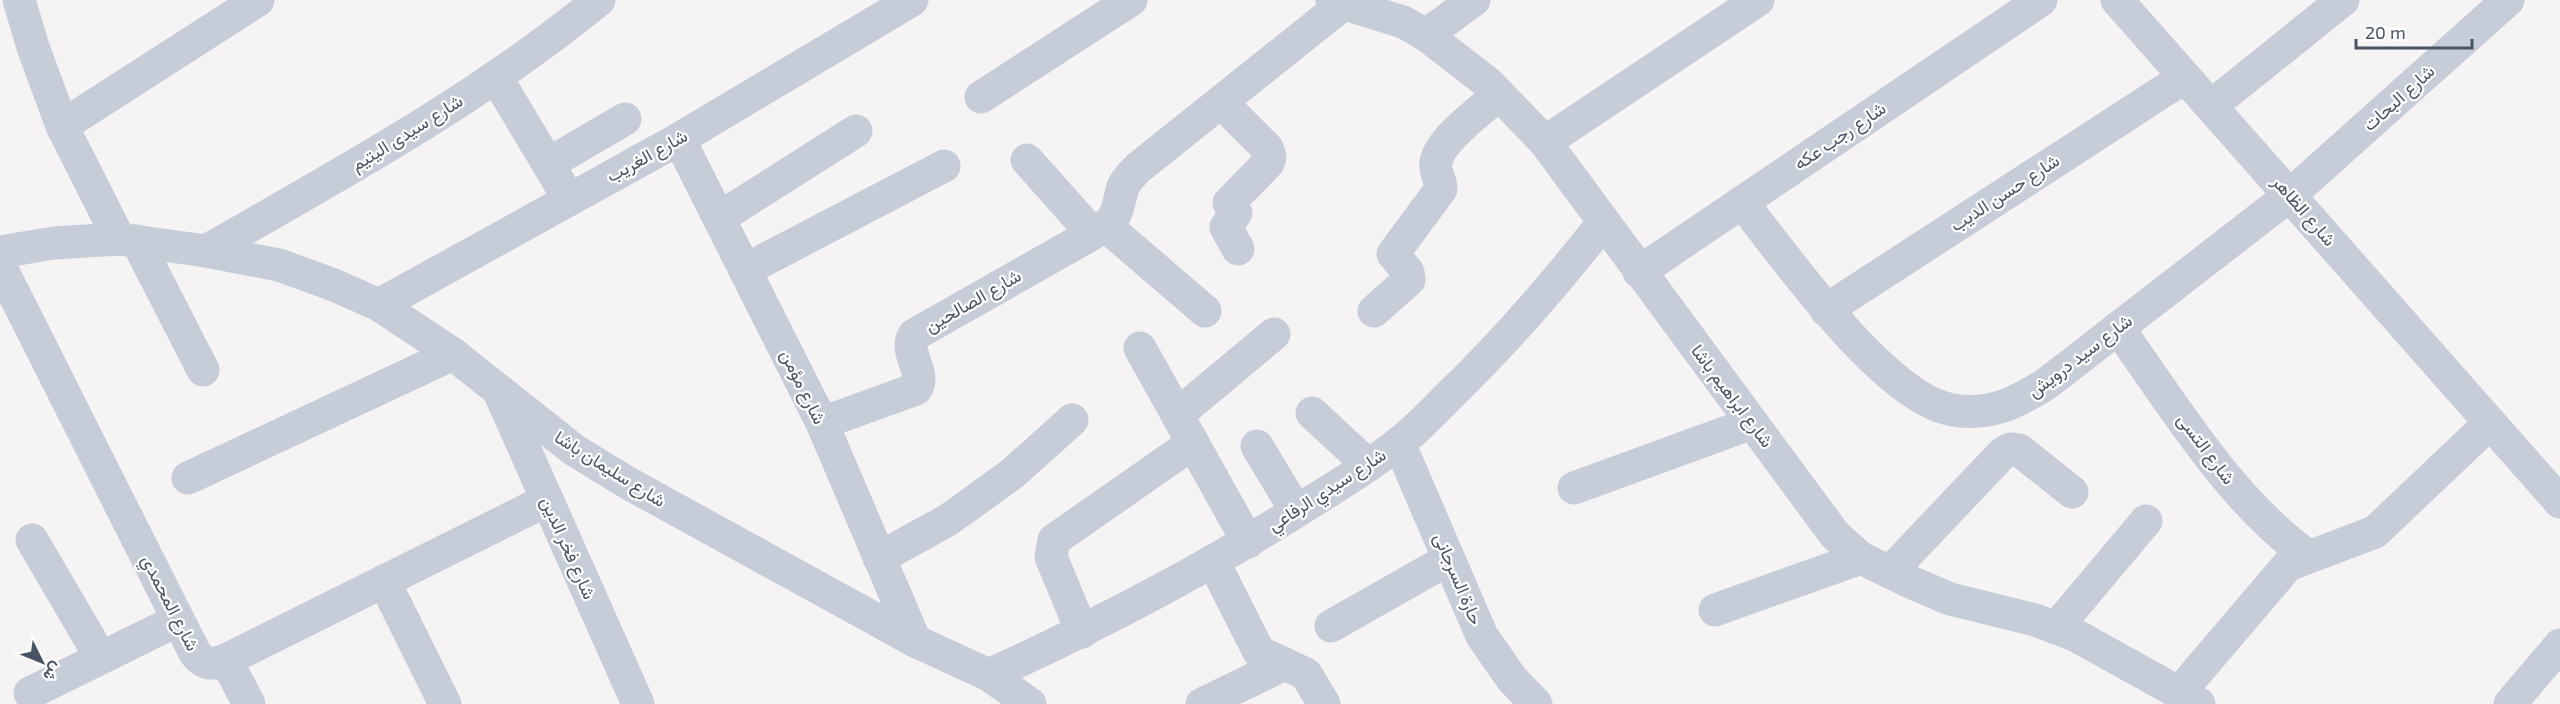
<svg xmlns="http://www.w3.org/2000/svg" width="2560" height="704" font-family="'Exo 2',Vazirmatn,sans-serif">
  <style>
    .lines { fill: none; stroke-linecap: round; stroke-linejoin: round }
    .minor { stroke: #c6cdd8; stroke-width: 33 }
    .labels { text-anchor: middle; stroke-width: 4.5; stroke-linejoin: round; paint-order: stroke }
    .street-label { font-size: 18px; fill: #485463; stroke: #fff }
  </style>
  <rect width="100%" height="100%" fill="#f5f3f3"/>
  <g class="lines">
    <g class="minor">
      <polyline points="19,0 33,47 62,126 119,239"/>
      <polyline points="1332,0 1403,22 1426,35 1488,83 1545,142 1835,535 1861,558 1908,581 1950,599 2035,620 2075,635 2199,704"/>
      <polyline points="2117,0 2560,502"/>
      <polyline points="1426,35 1474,0"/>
      <polyline points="496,77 569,199"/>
      <polyline points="981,97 1131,0"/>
      <polyline points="1221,102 1267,148 1270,157 1268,163 1229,203 1236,213 1226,227 1238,249"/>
      <polyline points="2211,106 2343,0"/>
      <polyline points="62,126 258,0"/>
      <polyline points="679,139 822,423 915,641"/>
      <polyline points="1545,142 1758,0"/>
      <polyline points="1027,160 1092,233"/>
      <polyline points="548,164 625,119"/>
      <path d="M 1742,202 C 1785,257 1885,399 1953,410 C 1990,416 2016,403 2046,384 L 2290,195 L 2508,0"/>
      <polyline points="719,218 856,131"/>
      <polyline points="1106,226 1205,311"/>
      <polyline points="137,241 203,370"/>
      <path d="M 206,251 C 341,174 478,99 599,0"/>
      <polyline points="0,252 54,243 119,239 206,251 279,265 334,285 379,305 453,354 574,450 628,483 915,641 989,675 1030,704"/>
      <path d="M 0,266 L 195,653 C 204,665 213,665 226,660 L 547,500"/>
      <polyline points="745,270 944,166"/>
      <polyline points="1639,272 2041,0"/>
      <polyline points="379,305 679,139 912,0"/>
      <polyline points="1826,310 2185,77"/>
      <path d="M 1374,311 L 1409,280 L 1408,272 L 1393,254 L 1441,189 C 1441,180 1434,171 1436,162 C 1440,139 1482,110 1499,94"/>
      <path d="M 2118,328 C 2175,407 2229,499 2308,556"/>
      <polyline points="1140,348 1248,542"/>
      <polyline points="501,396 638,704"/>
      <polyline points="1312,413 1368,465"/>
      <polyline points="1177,415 1274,334"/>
      <path d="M 822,423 L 916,389 C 927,373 903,352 914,335 L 1106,226 C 1119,215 1118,203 1123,187 C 1126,180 1132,174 1138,168 L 1342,5"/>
      <polyline points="1399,443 1482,636 1512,679 1536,704"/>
      <polyline points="1257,446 1296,511"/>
      <polyline points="188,478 453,354"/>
      <polyline points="1574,488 1752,423"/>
      <polyline points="32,540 101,658"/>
      <polyline points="879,558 948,520 1013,473 1072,420"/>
      <polyline points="1213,561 1259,652 1306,674 1324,704"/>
      <polyline points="1890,572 2002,454 2010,449 2019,450 2072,492"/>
      <polyline points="384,581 445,704"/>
      <polyline points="1715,610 1861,558"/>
      <polyline points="1331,626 1449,559"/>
      <polyline points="2056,628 2146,521"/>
      <polyline points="1082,632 1051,557 1054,540 1193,443"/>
      <polyline points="226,660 249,704"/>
      <path d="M 989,675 C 1096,626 1198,573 1297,511 C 1332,489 1368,468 1399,443 C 1417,429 1433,412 1449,396 C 1505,342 1555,284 1603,223"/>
      <polyline points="30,693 178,620"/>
      <polyline points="2179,693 2288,565 2375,532 2490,423"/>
      <polyline points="1202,704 1285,664"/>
      <polyline points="2510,704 2560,645"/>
    </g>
  </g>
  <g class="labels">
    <g class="street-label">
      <text transform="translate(2399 98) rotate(-42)" y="6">شارع البحات</text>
      <text transform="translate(407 133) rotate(-32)" y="6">شارع سيدى اليتيم</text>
      <text transform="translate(1840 136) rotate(-34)" y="6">شارع رجب عكه</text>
      <text transform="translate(647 156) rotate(-29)" y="6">شارع الغريب</text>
      <text transform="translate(2005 193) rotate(-33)" y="6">شارع حسن الديب</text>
      <text transform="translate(2304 211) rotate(49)" y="6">شارع الظاهر</text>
      <text transform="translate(973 301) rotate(-30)" y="6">شارع الصالحين</text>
      <text transform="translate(2080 356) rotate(-37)" y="6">شارع سيد درويش</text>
      <text transform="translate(803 387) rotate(64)" y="6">شارع مؤمن</text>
      <text transform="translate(1732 396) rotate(53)" y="6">شارع ابراهيم باشا</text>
      <text transform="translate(2206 449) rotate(53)" y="6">شارع التسى</text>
      <text transform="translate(610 469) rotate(32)" y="6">شارع سليمان باشا</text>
      <text transform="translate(1327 490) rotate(-33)" y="6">شارع سيدي الرفاعي</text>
      <text transform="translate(568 548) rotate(66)" y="6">شارع فخر الدين</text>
      <text transform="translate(1458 579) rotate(67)" y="6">حارة السرجانى</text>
      <text transform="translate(170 603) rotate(63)" y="6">شارع المحمدي</text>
    </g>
  </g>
  <g transform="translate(42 662) rotate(133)" stroke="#ffffff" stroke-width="4.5" paint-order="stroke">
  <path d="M0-4.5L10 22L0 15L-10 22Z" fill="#485463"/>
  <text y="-9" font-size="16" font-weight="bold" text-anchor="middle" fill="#485463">ش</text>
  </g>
  <path d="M2356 39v9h116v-9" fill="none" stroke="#485463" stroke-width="3"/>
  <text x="2365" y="39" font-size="18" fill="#485463" stroke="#ffffff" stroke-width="4.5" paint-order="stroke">20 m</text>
</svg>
